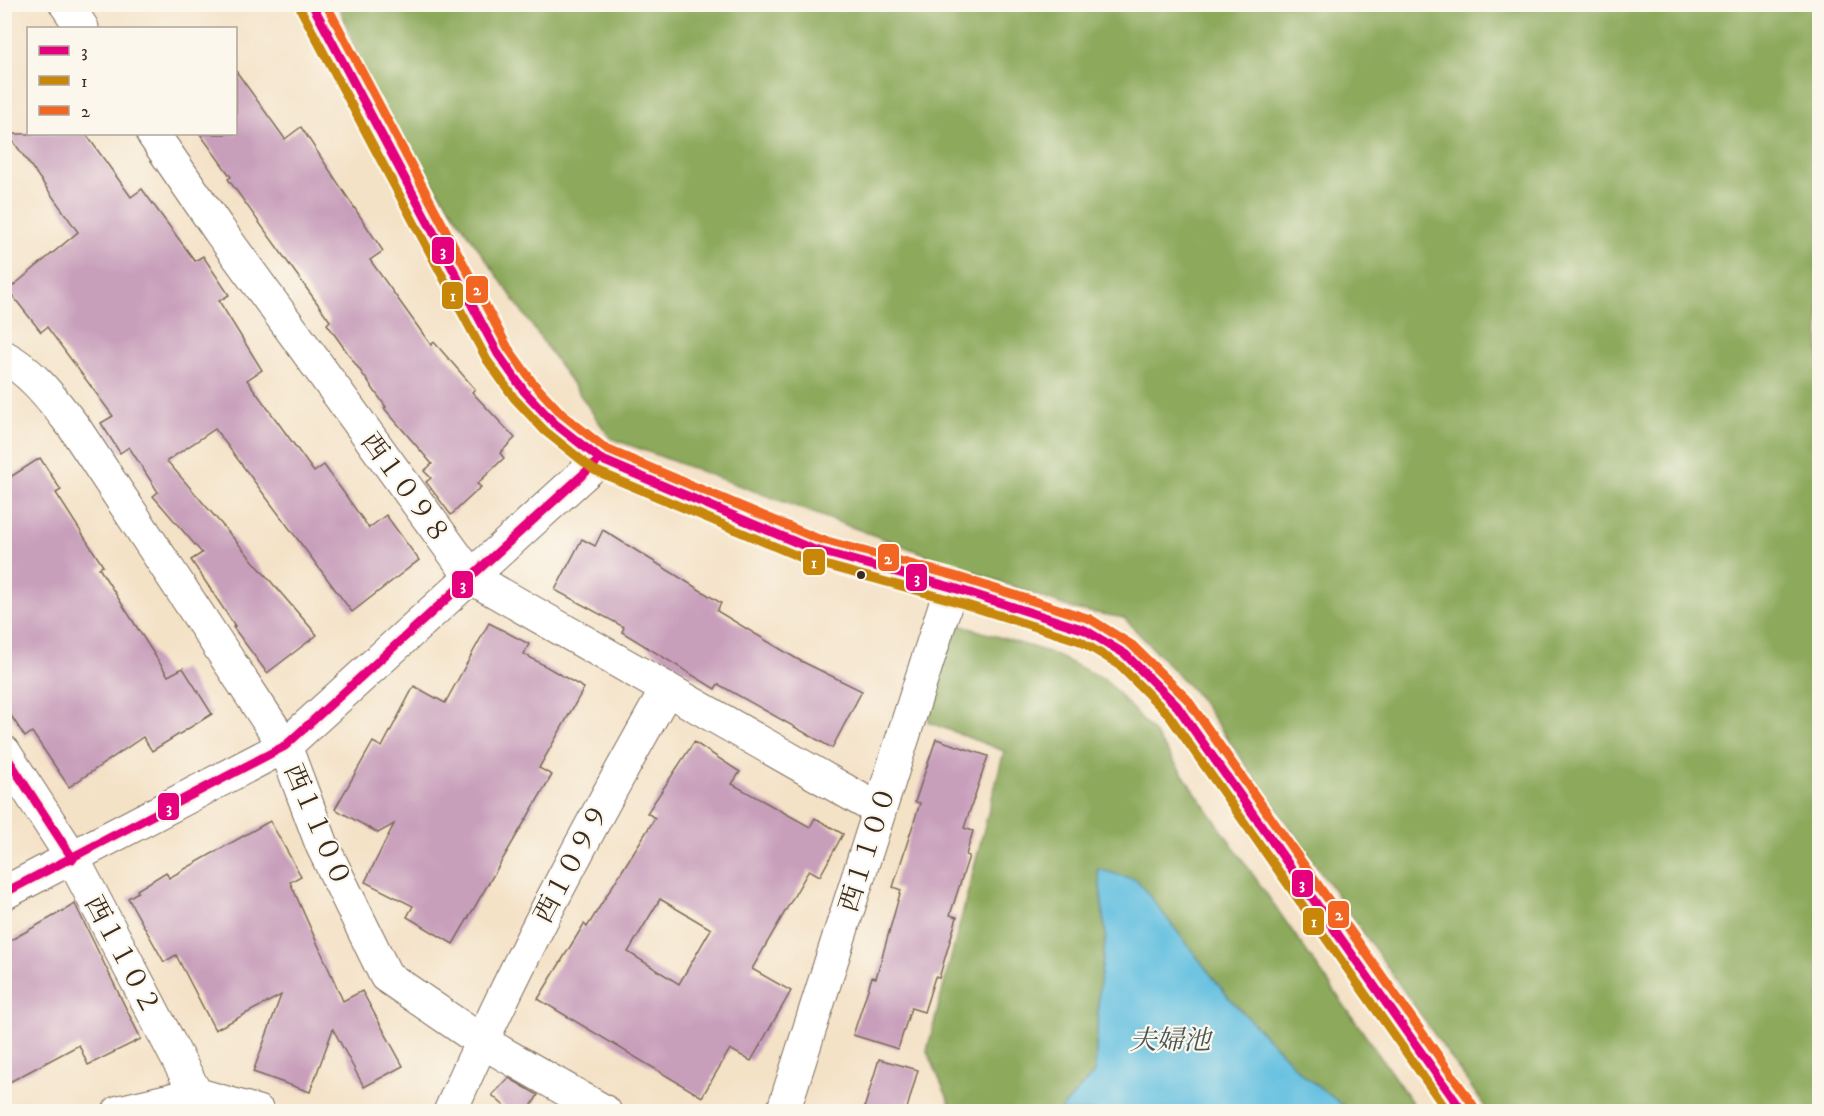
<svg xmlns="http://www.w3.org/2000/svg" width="1824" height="1116" font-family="'IM FELL DW Pica','Noto Serif JP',serif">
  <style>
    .forest { fill: #8ca95c; stroke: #646a3d; stroke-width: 1.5 }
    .water { fill: #62bfe0; stroke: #4e747f; stroke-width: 1.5 }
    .building { fill: #c89fbb; fill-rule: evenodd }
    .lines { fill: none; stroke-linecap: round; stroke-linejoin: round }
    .street-casing { stroke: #7c6a59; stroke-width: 35 }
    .secondary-casing { stroke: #7c6a59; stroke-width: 35 }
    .primary-casing { stroke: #7c6a59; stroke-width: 35 }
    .street { stroke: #fff; stroke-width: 33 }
    .secondary { stroke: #fff; stroke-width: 33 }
    .primary { stroke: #fff; stroke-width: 33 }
    .bus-1-casing { stroke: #fbf7ec; stroke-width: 14 }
    .bus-2-casing { stroke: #fbf7ec; stroke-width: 14 }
    .bus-3-casing { stroke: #fbf7ec; stroke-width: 14 }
    .bus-1 { stroke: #e5007d; stroke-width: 9 }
    .bus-2 { stroke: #c88708; stroke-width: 9 }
    .bus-3 { stroke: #f26522; stroke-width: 9 }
    .bus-dot { fill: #3b2a1e; stroke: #fbf7ec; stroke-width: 2 }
    .labels { text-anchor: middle; stroke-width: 4.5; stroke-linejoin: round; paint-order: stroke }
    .street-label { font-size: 26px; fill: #3b2a1e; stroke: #fbf7ec }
    .water-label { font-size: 27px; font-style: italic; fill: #475758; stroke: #fbf7ec }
    .line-badge { stroke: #fbf7ec; stroke-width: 2 }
    .badge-label { font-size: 16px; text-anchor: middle; font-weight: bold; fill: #fff }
  </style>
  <rect width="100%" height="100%" fill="#fbf7ec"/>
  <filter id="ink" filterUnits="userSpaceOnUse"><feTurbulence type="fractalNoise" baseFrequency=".0167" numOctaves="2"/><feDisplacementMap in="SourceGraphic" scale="12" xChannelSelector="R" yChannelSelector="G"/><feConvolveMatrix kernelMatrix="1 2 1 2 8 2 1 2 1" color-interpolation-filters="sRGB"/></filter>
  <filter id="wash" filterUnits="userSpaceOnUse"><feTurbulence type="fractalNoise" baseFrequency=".008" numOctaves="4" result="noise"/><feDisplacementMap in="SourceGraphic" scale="24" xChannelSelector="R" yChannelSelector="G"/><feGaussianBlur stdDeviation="1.35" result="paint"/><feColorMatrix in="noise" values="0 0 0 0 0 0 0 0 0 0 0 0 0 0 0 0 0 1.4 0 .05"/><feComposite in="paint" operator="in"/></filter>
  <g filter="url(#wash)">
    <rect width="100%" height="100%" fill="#f4e2c7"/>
    <g class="forest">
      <polygon points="339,5 1819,5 1819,1111 1488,1111 1197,695 1124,618 1074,609 610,438 371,94"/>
      <polygon points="953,623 1048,652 1105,679 1154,733 1418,1111 1350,1111 1301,1073 1229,998 1137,881 1098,870 1106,936 1099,990 1095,1072 1060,1111 951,1111 949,1101 927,1051 1004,751 928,722"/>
    </g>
    <polygon class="water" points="1098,869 1137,880 1229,998 1301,1073 1350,1111 1060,1111 1095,1072 1099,990 1106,936"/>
    <g id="blocks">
      <g class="building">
        <polygon points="236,71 285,139 301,127 383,251 370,260 431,345 434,342 475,389 472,392 515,438 500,453 504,458 477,484 481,487 451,515 426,482 431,478 424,471 432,464 384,408 386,407 327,324 330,321 228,179 231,177 200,134 236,134"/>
        <polygon points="8,134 86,134 131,197 142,189 195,261 203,256 229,295 219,301 262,370 247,380 314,472 324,465 369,528 386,515 419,560 352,612 215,429 167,461 317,635 267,673 233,627 235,626 191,560 202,553 153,496 158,492 129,447 120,453 101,423 113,416 47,327 41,332 8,290 78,232"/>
        <polygon points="40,458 61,490 56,493 103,566 99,568 168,676 183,668 212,714 152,751 143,737 69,787 32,732 25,737 4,705 4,481"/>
        <polygon points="603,530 721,603 717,611 797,659 862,691 832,748 718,684 715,689 622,632 624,627 555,590 582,539 595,546"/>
        <polygon points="489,623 529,644 524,654 584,688 539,768 552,775 453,944 407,917 413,906 365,882 394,824 378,833 335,809 373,742 382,747 414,686 445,703"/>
        <polygon points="936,739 988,756 964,828 973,831 966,855 969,856 950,915 957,917 939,978 935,977 924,1012 911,1008 898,1049 853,1035 872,977 876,978 901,890 893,887 920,803 915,802"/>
        <path d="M 694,742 L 740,772 L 732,784 L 810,827 L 815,818 L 843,834 L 820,876 L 809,870 L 752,969 L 791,991 L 751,1061 L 730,1049 L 702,1097 L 538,999 L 584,924 L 587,927 L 655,818 L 647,813 ZM 660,899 L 711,929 L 679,984 L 628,952 Z"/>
        <polygon points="270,821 301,876 290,882 343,1001 362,991 403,1066 364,1087 333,1029 310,1092 253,1072 281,995 215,1030 176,955 164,962 128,898 138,892 137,890 166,872 169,878"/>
        <polygon points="75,904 141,1039 88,1065 79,1045 4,1085 4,944"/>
        <polygon points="879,1059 918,1070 906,1112 863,1112"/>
        <polygon points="509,1078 538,1095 528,1112 511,1112 492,1095"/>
      </g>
    </g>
  </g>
  <g filter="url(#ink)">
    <use href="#blocks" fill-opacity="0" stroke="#7c6a59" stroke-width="1.5"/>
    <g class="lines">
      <defs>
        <g id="street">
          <polyline points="66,4 82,28"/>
          <polyline points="153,134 219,230 472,578 879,810"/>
          <path d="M 4,357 C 33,372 54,402 74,427 L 285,746 L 322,845 L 386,976 L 481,1041 L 605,1112"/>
          <polyline points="4,752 73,859 196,1094 119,1112"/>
          <polyline points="196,1094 258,1112"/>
          <path d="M 450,1112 C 514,966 589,827 667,689"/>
          <polyline points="783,1112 951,587"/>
        </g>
        <polyline id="secondary" points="4,893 285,746 600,459"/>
        <polyline id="primary" points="312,4 498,354 524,391 554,423 600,459 812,549 951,587 1085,630 1125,654 1177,706 1463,1112"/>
      </defs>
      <use href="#street" class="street-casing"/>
      <use href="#secondary" class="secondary-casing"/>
      <use href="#primary" class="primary-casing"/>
      <use href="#street" class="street"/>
      <use href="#secondary" class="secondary"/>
      <use href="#primary" class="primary"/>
      <defs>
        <g id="bus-1">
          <polyline points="312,4 498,354 524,391 554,423 600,459 812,549 951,587 1085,630 1125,654 1177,706 1463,1112"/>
          <polyline points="4,753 73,859"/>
          <polyline points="4,893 285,746 600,459"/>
        </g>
        <polyline id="bus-2" points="301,10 487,360 514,398 545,431 594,470 807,560 948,599 1080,641 1118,664 1168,714 1448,1112"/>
        <polyline id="bus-3" points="326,4 508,348 533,383 562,414 606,449 816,538 955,576 1090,619 1132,645 1187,699 1473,1105"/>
      </defs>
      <use href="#bus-1" class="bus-1-casing"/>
      <use href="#bus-2" class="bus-2-casing"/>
      <use href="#bus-3" class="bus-3-casing"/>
      <use href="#bus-1" class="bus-1"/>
      <use href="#bus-2" class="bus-2"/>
      <use href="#bus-3" class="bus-3"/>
    </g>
  </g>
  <circle class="bus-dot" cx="861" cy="575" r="5"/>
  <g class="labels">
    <g class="street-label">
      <text transform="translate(406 488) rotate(54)" y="9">西１０９８</text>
      <text transform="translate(318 825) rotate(67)" y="9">西１１００</text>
      <text transform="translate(867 849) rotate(-72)" y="9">西１１００</text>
      <text transform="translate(571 863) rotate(-62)" y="9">西１０９９</text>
      <text transform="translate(123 955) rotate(62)" y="9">西１１０２</text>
    </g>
    <g class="water-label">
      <text x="1170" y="1049">夫婦池</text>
    </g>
  </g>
  <g class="line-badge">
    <rect x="431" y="236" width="24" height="29" rx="6" fill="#e5007d"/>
    <rect x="465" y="275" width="24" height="29" rx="6" fill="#f26522"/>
    <rect x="441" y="281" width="23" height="29" rx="6" fill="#c88708"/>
    <rect x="877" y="543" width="23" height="29" rx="6" fill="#f26522"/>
    <rect x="802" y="548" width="24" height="28" rx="6" fill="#c88708"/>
    <rect x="905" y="563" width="23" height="29" rx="6" fill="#e5007d"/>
    <rect x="451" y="570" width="23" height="29" rx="6" fill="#e5007d"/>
    <rect x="157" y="792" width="23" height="29" rx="6" fill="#e5007d"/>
    <rect x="1291" y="869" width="23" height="29" rx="6" fill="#e5007d"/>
    <rect x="1327" y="900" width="23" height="29" rx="6" fill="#f26522"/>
    <rect x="1302" y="907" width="23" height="29" rx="6" fill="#c88708"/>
  </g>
  <g class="badge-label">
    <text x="443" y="256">3</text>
    <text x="477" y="295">2</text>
    <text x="453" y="301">1</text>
    <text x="888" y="564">2</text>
    <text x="814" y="568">1</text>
    <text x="917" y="583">3</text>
    <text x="463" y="590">3</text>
    <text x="169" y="813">3</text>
    <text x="1302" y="889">3</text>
    <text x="1339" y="920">2</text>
    <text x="1314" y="927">1</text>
  </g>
  <rect width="1824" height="1116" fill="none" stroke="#fbf7ec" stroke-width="24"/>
  <rect x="27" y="27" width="210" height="108" fill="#fbf7ec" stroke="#aea59a" stroke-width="1.5"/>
  <rect x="39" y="46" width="30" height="9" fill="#e5007d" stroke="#aea59a" stroke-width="1.5"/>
  <text x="81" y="57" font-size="18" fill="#3b2a1e">3</text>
  <rect x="39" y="76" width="30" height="9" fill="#c88708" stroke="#aea59a" stroke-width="1.5"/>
  <text x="81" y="87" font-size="18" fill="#3b2a1e">1</text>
  <rect x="39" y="106" width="30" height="9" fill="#f26522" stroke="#aea59a" stroke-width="1.5"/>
  <text x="81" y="117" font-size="18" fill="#3b2a1e">2</text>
</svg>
